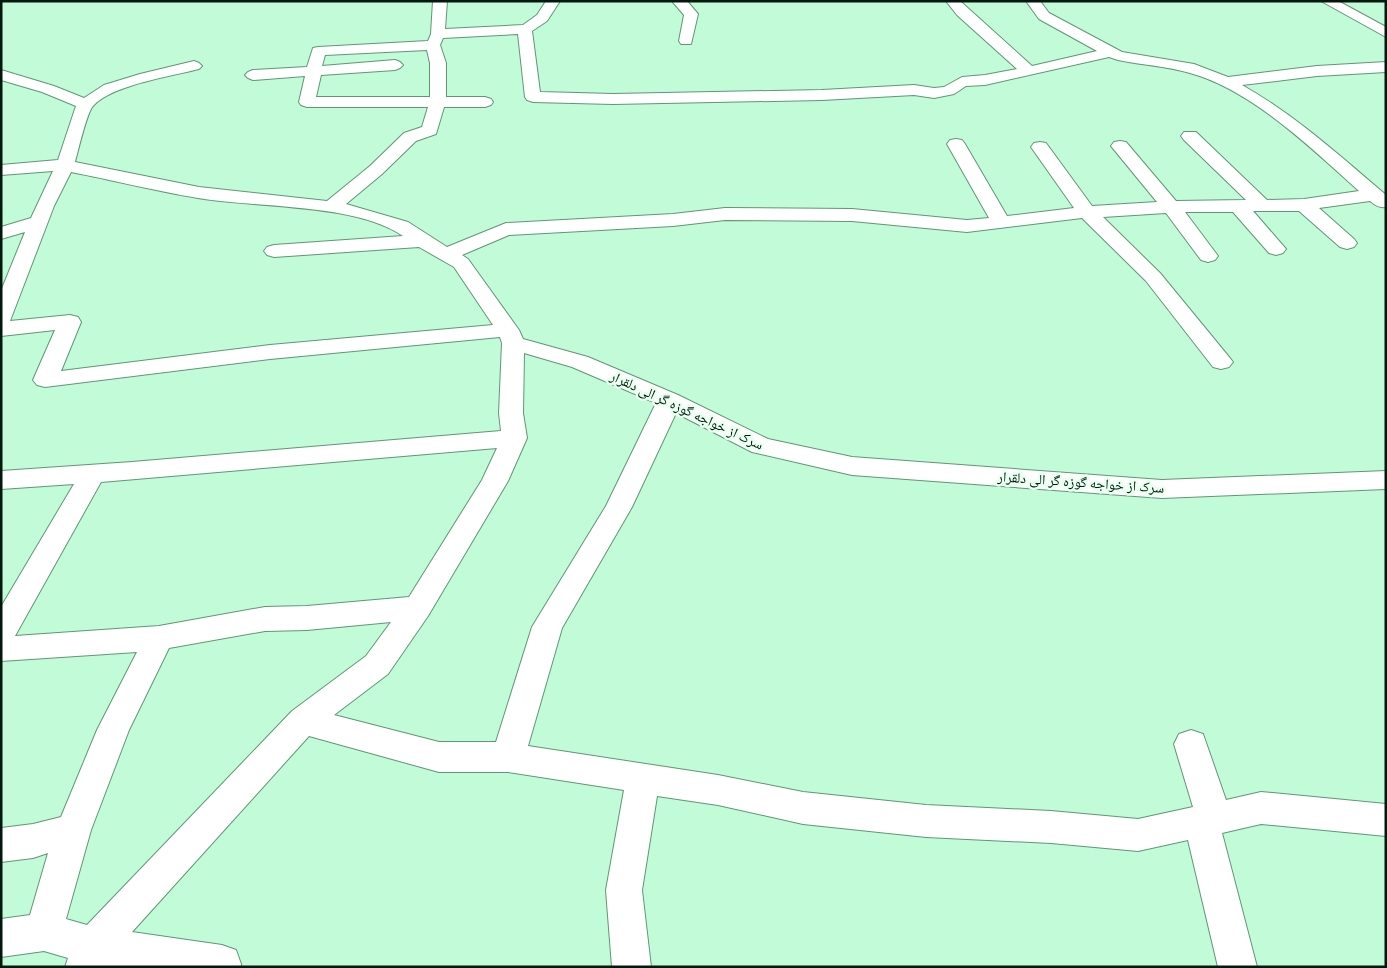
<svg xmlns="http://www.w3.org/2000/svg" width="1387" height="968" font-family="'IBM Plex Sans','Noto Naskh Arabic',sans-serif">
  <style>
    .lines { fill: none; stroke-linecap: round; stroke-linejoin: round }
    .minor-casing { stroke: #609676; stroke-width: 2 }
    .minor { fill: #fff; fill-rule: evenodd }
    .labels { text-anchor: middle; stroke-width: 5; stroke-linejoin: round; paint-order: stroke }
    .street-label { font-size: 14px; fill: #03180c; stroke: #e9fff0 }
  </style>
  <rect width="100%" height="100%" fill="#c2fbd7"/>
  <g class="lines">
    <defs>
      <g id="minor">
        <path d="M 433,1 L 447,1 L 445,29 L 523,25 L 537,15 L 546,1 L 560,1 L 547,21 L 532,31 L 540,92 L 613,94 L 822,90 L 914,85 L 934,88 L 944,87 L 962,77 L 985,75 L 1017,69 L 957,15 L 946,1 L 960,1 L 1032,66 L 1097,51 L 1039,19 L 1026,1 L 1040,1 L 1049,13 L 1122,52 L 1194,64 L 1228,77 L 1317,66 L 1386,62 L 1386,72 L 1317,76 L 1242,85 C 1295,115 1340,156 1386,195 L 1386,207 C 1379,208 1375,205 1370,201 L 1319,208 L 1354,239 L 1357,243 L 1354,247 L 1347,249 L 1340,247 L 1299,211 L 1253,211 L 1286,249 L 1283,253 L 1276,255 L 1269,253 L 1233,212 L 1185,212 L 1218,256 L 1215,260 L 1208,262 L 1201,260 L 1166,213 L 1103,217 L 1160,273 L 1229,357 L 1233,362 L 1229,367 L 1221,369 L 1213,367 L 1146,281 L 1082,218 L 967,232 L 852,221 L 725,220 L 673,226 L 509,235 L 462,255 L 468,259 L 519,330 L 523,339 L 588,357 L 678,395 L 768,439 L 852,457 L 1162,480 L 1386,471 L 1386,489 L 1162,498 L 852,475 L 752,452 L 676,413 L 632,507 L 562,628 L 528,746 L 718,775 L 803,792 L 926,805 L 1051,811 L 1138,819 L 1193,807 L 1174,744 L 1179,734 L 1191,730 L 1203,734 L 1226,800 L 1261,792 L 1386,804 L 1386,836 L 1261,824 L 1222,833 L 1257,967 L 1218,967 L 1188,840 L 1138,851 L 1051,843 L 926,837 L 803,824 L 718,805 L 657,796 L 642,890 L 651,967 L 612,967 L 606,890 L 624,790 L 508,772 L 439,772 L 309,736 L 132,932 L 222,945 L 236,950 L 241,964 L 241,967 L 65,967 L 68,958 L 44,951 L 1,957 L 1,919 L 30,915 L 48,853 L 33,858 L 1,862 L 1,828 L 33,824 L 61,817 L 97,730 L 137,652 L 1,661 L 1,607 L 74,484 L 1,489 L 1,471 L 132,462 L 501,431 L 499,413 L 502,343 L 500,337 L 270,359 L 45,387 L 37,385 L 33,380 L 55,330 L 1,336 L 1,291 L 25,232 L 1,239 L 1,227 L 31,218 L 53,171 L 1,175 L 1,165 L 58,160 L 76,106 L 42,92 L 1,80 L 1,70 L 54,86 L 84,98 L 104,85 L 140,74 L 194,61 L 199,63 L 202,66 L 199,69 C 173,76 111,85 93,106 C 87,112 78,151 75,162 L 199,187 L 327,201 L 370,166 L 404,133 L 422,127 L 428,107 L 307,107 L 301,105 L 299,102 L 305,76 L 253,80 L 248,78 L 245,75 L 248,72 L 253,70 L 307,67 L 313,48 L 318,47 L 428,41 L 431,34 ZM 518,34 L 525,97 L 527,100 L 533,102 L 613,104 L 822,100 L 914,95 L 934,98 L 954,94 L 966,86 L 985,85 L 1109,57 L 1118,60 C 1142,65 1167,66 1190,73 C 1252,90 1312,149 1359,191 L 1304,199 L 1267,200 L 1196,132 L 1184,132 L 1181,136 L 1184,140 L 1246,200 L 1176,201 L 1126,142 L 1120,141 L 1114,142 L 1111,146 L 1157,202 L 1092,206 L 1046,143 L 1040,142 L 1034,143 L 1031,147 L 1074,208 L 1007,216 L 965,144 L 962,140 L 956,139 L 950,140 L 947,144 L 989,218 L 967,220 L 852,209 L 725,208 L 673,214 L 506,223 L 447,247 L 408,222 L 346,204 L 382,174 L 416,141 L 436,134 L 444,107 L 485,107 L 491,105 L 493,102 L 491,99 L 485,97 L 446,97 L 446,63 L 440,45 L 443,38 ZM 427,50 L 430,63 L 430,97 L 316,97 L 321,75 L 395,70 L 400,68 L 403,65 L 400,62 L 395,60 L 322,66 L 325,55 ZM 71,172 C 113,180 155,191 198,198 C 256,208 355,203 403,236 L 274,245 L 267,247 L 264,251 L 267,255 L 274,257 L 419,247 L 454,267 L 493,325 L 270,345 L 61,371 L 81,322 L 78,317 L 70,315 L 10,321 L 54,206 ZM 524,353 L 572,367 L 656,403 L 606,506 L 532,627 L 496,742 L 439,742 L 334,715 L 388,674 L 428,616 L 508,481 L 527,438 L 523,413 ZM 497,448 L 482,480 L 409,597 L 307,606 L 265,607 L 159,626 L 15,636 L 101,482 ZM 391,622 L 366,656 L 292,711 L 87,925 L 66,919 L 91,830 L 129,730 L 169,648 L 265,631 L 307,630 Z"/>
        <polygon points="672,1 687,1 698,14 691,44 681,44 679,41 684,15"/>
        <polygon points="1321,1 1338,1 1386,27 1386,37"/>
      </g>
    </defs>
    <use href="#minor" class="minor-casing"/>
    <use href="#minor" class="minor"/>
  </g>
  <g class="labels">
    <g class="street-label">
      <text transform="translate(687 410) rotate(25)" y="5">سرک از خواجه گوزه گر الی دلقرار</text>
      <text transform="translate(1081 482) rotate(4)" y="5">سرک از خواجه گوزه گر الی دلقرار</text>
    </g>
  </g>
  <rect width="1387" height="968" fill="none" stroke="#03180c" stroke-width="5"/>
</svg>
